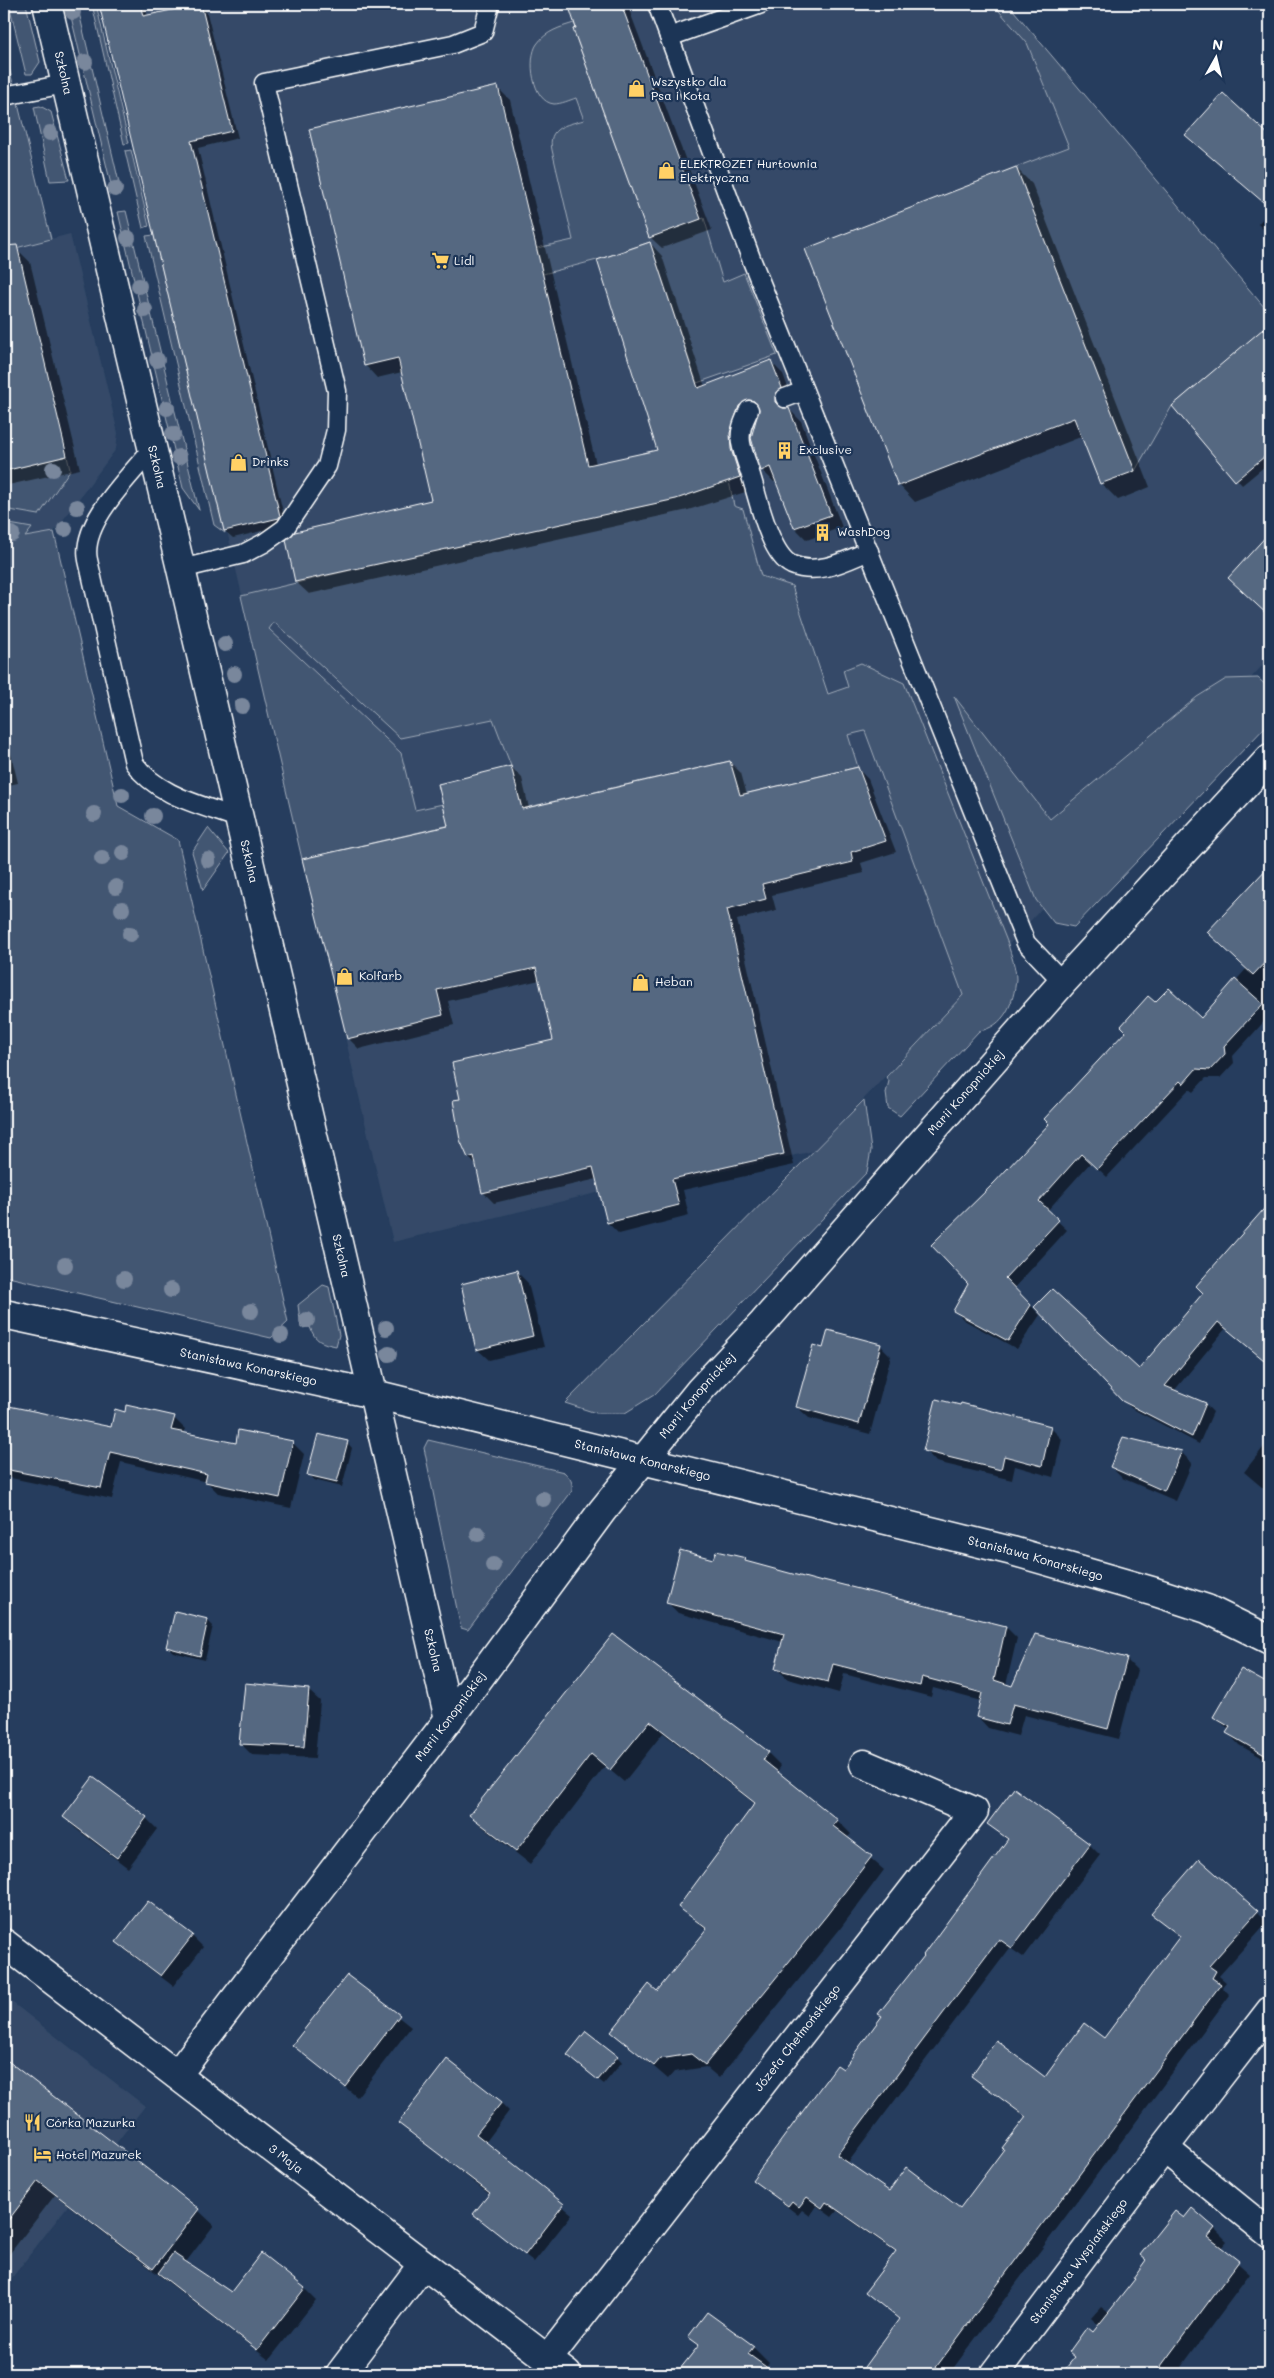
<svg xmlns="http://www.w3.org/2000/svg" width="1274" height="2378" font-family="Mali,sans-serif">
  <style>
    .built { fill: #344a68 }
    .green { fill: #425672; stroke: #a0aab8; fill-rule: evenodd }
    .shadow { fill: #0007 }
    .building { fill: #556781; stroke: #fff }
    .lines { fill: none; stroke-linecap: round; stroke-linejoin: round }
    .lane-casing { stroke: #fff; stroke-width: 21 }
    .street-casing { stroke: #fff; stroke-width: 31 }
    .secondary-casing { stroke: #fff; stroke-width: 31 }
    .lane { stroke: #1d3557; stroke-width: 18 }
    .street { stroke: #1d3557; stroke-width: 28 }
    .secondary { stroke: #1d3557; stroke-width: 28 }
    .tree { fill: #79879c }
    .labels { text-anchor: middle; stroke-width: 4.5; stroke-linejoin: round; paint-order: stroke }
    .street-label { font-size: 12px; fill: #fff; stroke: #1d3557 }
    .poi-label { font-size: 12px; fill: #fff; stroke: #1d3557; text-anchor: start }
  </style>
  <rect width="100%" height="100%" fill="#263d5e"/>
  <filter id="ink" filterUnits="userSpaceOnUse"><feTurbulence type="fractalNoise" baseFrequency=".02" numOctaves="2"/><feDisplacementMap in="SourceGraphic" scale="10" xChannelSelector="R" yChannelSelector="G"/><feConvolveMatrix kernelMatrix="1 2 1 2 8 2 1 2 1" color-interpolation-filters="sRGB"/></filter>
  <g filter="url(#ink)">
    <g class="built">
      <polygon points="99,4 1008,4 1270,314 1270,657 963,995 814,1151 674,1182 671,1175 393,1242 227,531"/>
      <polygon points="70,234 118,433 116,449 54,532 4,541 4,251"/>
      <polygon points="4,1996 145,2106 4,2288"/>
    </g>
    <g class="green">
      <polygon points="9,4 26,4 40,62 32,74 26,74"/>
      <polygon points="68,4 77,4 121,191 113,193"/>
      <polygon points="92,4 96,4 129,143 124,144"/>
      <polygon points="993,4 1008,4 1270,314 1270,324 1172,406 1135,471 1016,167 1069,147 1027,43"/>
      <path d="M 574,23 L 576,28 L 573,29 L 649,237 L 704,218 L 723,282 L 744,273 L 777,355 L 697,383 L 650,242 L 597,260 L 543,274 L 537,248 L 573,240 L 552,150 C 547,127 566,125 584,120 L 576,98 C 570,100 561,104 554,104 C 532,102 527,58 537,44 C 546,31 561,27 574,23 Z"/>
      <polygon points="4,47 51,239 4,251"/>
      <polygon points="40,106 51,112 69,180 50,181 34,107"/>
      <polygon points="131,150 149,226 143,228 125,151"/>
      <polygon points="126,211 199,510 183,488 118,212"/>
      <polygon points="154,235 225,533 214,525 146,236"/>
      <polygon points="67,456 70,470 39,515 4,509 4,471"/>
      <path d="M 729,481 L 734,506 L 743,509 L 761,576 L 792,586 L 828,694 L 848,687 L 843,670 L 861,663 L 904,683 L 1008,944 C 1011,955 1016,968 1016,979 C 1014,1003 1004,1027 979,1031 L 900,1116 L 888,1108 L 886,1093 L 889,1081 L 886,1077 L 963,995 L 865,731 L 848,735 L 858,767 L 740,795 L 730,761 L 302,859 L 241,596 L 432,551 L 676,499 ZM 274,622 L 400,738 L 493,719 L 511,766 L 522,808 L 448,823 L 443,804 L 415,810 L 401,753 L 269,629 Z"/>
      <polygon points="4,523 32,528 25,537 54,532 118,806 178,840 288,1322 271,1338 4,1276"/>
      <polygon points="1258,678 1270,689 1270,722 1074,927 1054,923 1036,900 954,696 1050,819 1197,697 1226,679"/>
      <polygon points="208,828 229,853 203,890 192,852"/>
      <polygon points="864,1100 871,1150 867,1172 654,1395 625,1413 596,1413 565,1403"/>
      <path d="M 323,1285 L 329,1287 L 339,1335 L 336,1346 C 321,1343 315,1341 310,1327 L 301,1328 L 298,1305 Z"/>
      <path d="M 428,1440 L 564,1472 C 571,1479 573,1482 572,1491 L 468,1630 L 461,1628 L 460,1624 L 424,1448 Z"/>
    </g>
    <g class="shadow">
      <polygon points="100,4 145,4 148,17 200,5 207,13 238,138 198,148 286,525 233,538 225,531"/>
      <polygon points="569,4 627,4 712,230 662,248 650,237"/>
      <polygon points="1258,4 1270,4 1270,16"/>
      <polygon points="498,88 510,100 596,464 659,450 650,243 662,256 705,387 771,362 783,374 793,401 785,409 789,409 801,421 842,527 807,540 795,528 777,481 774,482 762,470 760,411 751,418 742,446 752,490 688,510 309,594 296,582 288,541 432,501 402,372 377,378 365,365"/>
      <polygon points="1223,95 1270,138 1270,208 1198,146"/>
      <polygon points="1016,168 1032,184 1150,487 1118,500 1101,483 1083,436 915,502 899,485"/>
      <polygon points="1270,210 1270,236 1258,224"/>
      <polygon points="17,249 30,262 80,469 4,486 4,252"/>
      <polygon points="1262,342 1270,352 1270,462 1242,485 1174,406"/>
      <polygon points="1270,534 1270,616 1229,578"/>
      <polygon points="4,726 18,783 4,786"/>
      <polygon points="730,762 741,773 747,795 857,768 868,779 896,852 861,863 864,873 772,895 776,910 737,920 794,1165 683,1190 689,1216 619,1234 608,1223 597,1179 494,1203 483,1192 477,1166 469,1158 461,1099 554,1041 540,980 448,1001 454,1025 359,1049 348,1038 449,826 511,767 522,778 529,808"/>
      <polygon points="1263,874 1270,880 1270,1015 1233,1056 1234,1063 1220,1078 1206,1078 1193,1092 1189,1089 1107,1177 1091,1162 1047,1211 1067,1230 1014,1288 1040,1315 1017,1349 964,1320 955,1311 969,1284 995,1184 1051,1124 1155,1004 1201,1020 1247,968"/>
      <polygon points="1268,1207 1270,1209 1270,1365 1226,1328 1174,1391 1205,1404 1213,1412 1199,1444 1131,1408 1123,1400 1139,1371 1204,1293"/>
      <polygon points="517,1272 528,1283 544,1347 489,1360 477,1349"/>
      <polygon points="880,1345 891,1356 870,1434 809,1418 797,1407 824,1350"/>
      <polygon points="1270,1370 1270,1383 1264,1377"/>
      <polygon points="7,1407 112,1429 125,1414 174,1418 185,1429 184,1434 237,1444 292,1442 304,1454 291,1508 218,1493 207,1482 121,1462 112,1499 6,1477 4,1475 4,1423"/>
      <polygon points="1050,1427 1062,1439 1053,1477 1015,1466 1012,1480 936,1462 925,1450"/>
      <polygon points="1270,1439 1270,1494 1244,1472"/>
      <polygon points="347,1442 352,1448 342,1487 314,1480 309,1474"/>
      <polygon points="1181,1452 1192,1463 1176,1501 1122,1478 1111,1467"/>
      <polygon points="745,1559 749,1564 822,1583 1006,1627 1017,1638 1006,1685 1012,1687 1126,1659 1137,1670 1119,1739 1024,1715 1018,1736 988,1728 977,1716 981,1701 933,1688 931,1697 844,1674 839,1693 788,1679 776,1668 783,1642 678,1613 667,1602 714,1560"/>
      <polygon points="176,1613 208,1621 213,1626 205,1660 173,1652 168,1647"/>
      <polygon points="613,1636 768,1753 781,1766 777,1772 837,1820 851,1834 847,1838 884,1870 840,1929 719,2078 706,2067 674,2072 668,2079 613,2032 657,1992 707,1931 680,1907 755,1804 663,1733 624,1782 605,1766 530,1864 484,1828 471,1815"/>
      <polygon points="1242,1671 1270,1686 1270,1762 1239,1745 1228,1733 1229,1730 1215,1717"/>
      <polygon points="308,1690 320,1701 315,1758 252,1755 241,1744"/>
      <polygon points="93,1778 146,1818 157,1829 128,1868 75,1828 64,1817"/>
      <polygon points="1014,1790 1090,1845 1100,1855 1023,1957 1010,1948 847,2164 889,2192 960,2209 1026,2118 972,2076 1045,2078 1104,2039 1180,1937 1152,1914 1257,1912 1267,1922 1219,1976 1226,1982 1222,1987 1230,1995 949,2374 860,2374 900,2320 867,2292 896,2252 837,2211 832,2217 817,2206 810,2216 802,2210 798,2215 753,2180 843,2071 883,2017 879,2014 926,1956 1009,1841 989,1824"/>
      <polygon points="1270,1800 1270,1816 1264,1810"/>
      <polygon points="192,1936 203,1947 173,1986 129,1953 117,1942"/>
      <polygon points="347,1976 411,2027 357,2097 294,2045"/>
      <polygon points="617,2056 622,2062 604,2084 574,2061"/>
      <polygon points="4,2060 198,2210 214,2225 186,2262 232,2294 305,2289 316,2300 269,2360 55,2195 4,2261"/>
      <polygon points="501,2103 509,2111 485,2143 572,2214 534,2262 475,2214 490,2195 400,2123"/>
      <polygon points="1184,2219 1215,2229 1227,2241 1221,2248 1250,2274 1181,2367 1191,2374 1063,2374 1099,2326 1091,2318 1101,2307 1109,2313"/>
      <polygon points="690,2336 753,2347 769,2363 765,2369 770,2374 681,2374 679,2372 700,2346"/>
    </g>
    <g class="building">
      <polygon points="99,4 140,4 143,16 201,4 232,131 191,141 280,516 279,518 224,531"/>
      <polygon points="568,4 621,4 701,219 649,238 573,29 576,28"/>
      <polygon points="498,86 588,465 657,450 597,260 650,242 698,388 771,360 782,388 775,396 775,402 783,408 789,408 831,515 794,528 770,467 761,471 751,438 759,409 754,401 748,400 739,406 730,433 731,449 740,477 676,499 295,582 286,540 295,532 431,500 398,358 364,366 309,129"/>
      <polygon points="1223,93 1270,136 1270,208 1185,135"/>
      <polygon points="1016,167 1135,471 1100,484 1074,418 898,486 805,249"/>
      <polygon points="17,245 67,456 4,471 4,246"/>
      <polygon points="1270,323 1270,452 1235,481 1172,406"/>
      <polygon points="1270,532 1270,617 1228,578"/>
      <polygon points="730,761 740,795 858,767 886,841 851,852 853,862 762,884 766,899 727,909 784,1154 672,1179 679,1205 607,1223 593,1167 482,1193 474,1156 468,1158 460,1140 453,1100 460,1099 452,1063 553,1040 536,968 437,990 443,1015 347,1039 302,859 448,826 438,784 511,766 522,809"/>
      <polygon points="1270,865 1270,957 1253,975 1207,932"/>
      <polygon points="1235,979 1263,1004 1224,1046 1225,1054 1210,1070 1196,1069 1183,1084 1180,1081 1097,1169 1081,1154 1039,1201 1059,1220 1005,1278 1031,1305 1008,1341 953,1311 968,1284 931,1245 994,1183 1049,1124 1044,1119 1126,1031 1121,1026 1148,996 1155,1002 1169,988 1201,1018"/>
      <polygon points="1270,1202 1270,1365 1218,1322 1165,1386 1206,1403 1192,1437 1122,1401 1034,1307 1052,1289 1139,1369 1203,1293 1196,1286"/>
      <polygon points="517,1270 533,1336 476,1350 461,1284"/>
      <polygon points="828,1330 881,1344 859,1424 796,1407 813,1345 823,1348"/>
      <polygon points="936,1399 960,1405 961,1403 1051,1426 1042,1466 1004,1456 1001,1470 923,1451"/>
      <polygon points="4,1405 111,1427 115,1409 125,1412 126,1405 175,1416 171,1430 236,1443 238,1430 293,1441 280,1498 205,1482 207,1474 110,1452 101,1488 4,1469"/>
      <polygon points="318,1434 348,1441 337,1482 307,1475"/>
      <polygon points="1123,1437 1182,1451 1164,1491 1110,1467"/>
      <polygon points="680,1550 713,1559 716,1551 746,1558 745,1561 822,1582 823,1580 1006,1626 994,1680 1012,1686 1035,1634 1127,1658 1108,1729 1013,1704 1007,1725 976,1717 982,1693 922,1677 920,1686 833,1664 828,1682 775,1669 784,1634 666,1603"/>
      <polygon points="175,1611 208,1619 200,1656 166,1647"/>
      <polygon points="613,1634 769,1752 763,1760 838,1820 833,1826 872,1856 827,1915 705,2065 691,2054 660,2059 654,2066 611,2032 649,1984 657,1991 707,1929 678,1907 755,1803 650,1721 610,1770 591,1754 516,1851 469,1815"/>
      <polygon points="1241,1669 1270,1685 1270,1758 1226,1733 1230,1727 1213,1717"/>
      <polygon points="245,1683 309,1689 304,1747 239,1744"/>
      <polygon points="93,1777 147,1817 117,1858 63,1817"/>
      <polygon points="1014,1788 1090,1844 1012,1948 999,1939 837,2155 889,2191 906,2167 960,2208 1004,2149 1002,2148 1026,2117 971,2076 996,2040 1045,2077 1084,2023 1104,2038 1180,1936 1151,1914 1199,1859 1258,1911 1209,1966 1216,1971 1212,1978 1221,1984 931,2374 859,2374 899,2319 865,2292 896,2251 826,2202 822,2208 807,2197 799,2207 792,2201 788,2206 752,2180 837,2065 843,2069 882,2016 878,2014 924,1956 923,1955 1008,1839 987,1824"/>
      <polygon points="148,1901 193,1935 161,1976 116,1942"/>
      <polygon points="347,1975 400,2015 345,2087 292,2045"/>
      <polygon points="586,2031 618,2056 598,2080 567,2055"/>
      <polygon points="4,2058 199,2209 153,2269 38,2181 4,2226"/>
      <polygon points="447,2059 502,2102 476,2134 564,2204 525,2255 473,2214 490,2193 398,2123"/>
      <polygon points="1192,2208 1215,2228 1208,2237 1239,2261 1155,2374 1061,2374 1075,2357 1069,2352 1087,2327 1093,2332 1135,2279 1133,2278 1146,2260 1140,2255 1175,2211 1184,2218"/>
      <polygon points="173,2253 231,2292 261,2253 305,2288 257,2350 158,2273"/>
      <polygon points="707,2312 754,2346 748,2354 776,2374 676,2374 699,2345 688,2337"/>
    </g>
    <g class="lines">
      <defs>
        <g id="lane">
          <polyline points="657,4 752,261 1026,943 1063,982"/>
          <polyline points="669,37 761,4"/>
          <polyline points="4,96 65,84"/>
          <polyline points="785,398 804,391"/>
          <path d="M 749,410 C 744,421 739,430 741,443 C 743,454 748,465 751,476 C 758,498 770,555 792,565 C 818,576 845,561 869,551"/>
          <path d="M 153,448 C 130,476 80,523 88,560 L 134,763 C 158,797 203,805 240,819"/>
          <polyline points="181,569 243,554 264,543 285,528 327,466 336,430 337,391 264,83 453,44 483,32 490,4"/>
        </g>
        <g id="street">
          <path id="s1" d="M 47,4 L 181,569 L 449,1719"/>
          <path id="s2" d="M 4,1314 L 374,1394 L 1012,1551 L 1155,1592 L 1207,1609 L 1270,1640"/>
          <path id="s3" d="M 177,2075 L 449,1719 L 602,1511 L 700,1390 L 763,1323 L 1063,982 L 1270,758"/>
          <polyline points="1164,2148 1270,2234"/>
          <path id="s4" d="M 547,2360 L 974,1811 L 864,1764"/>
          <polyline points="340,2374 423,2264"/>
          <path id="s5" d="M 994,2374 L 1164,2148 L 1270,2011"/>
        </g>
        <g id="secondary">
          <path id="s6" d="M 4,1943 L 567,2374"/>
        </g>
      </defs>
      <use href="#lane" class="lane-casing"/>
      <use href="#street" class="street-casing"/>
      <use href="#secondary" class="secondary-casing"/>
      <use href="#lane" class="lane"/>
      <use href="#street" class="street"/>
      <use href="#secondary" class="secondary"/>
    </g>
    <g class="tree">
      <circle cx="73" cy="12" r="8"/>
      <circle cx="85" cy="62" r="8"/>
      <circle cx="50" cy="133" r="8"/>
      <circle cx="115" cy="189" r="8"/>
      <circle cx="128" cy="238" r="8"/>
      <circle cx="139" cy="286" r="8"/>
      <circle cx="145" cy="310" r="8"/>
      <circle cx="157" cy="360" r="8"/>
      <circle cx="167" cy="408" r="8"/>
      <circle cx="173" cy="434" r="8"/>
      <circle cx="179" cy="457" r="8"/>
      <circle cx="53" cy="469" r="8"/>
      <circle cx="77" cy="507" r="8"/>
      <circle cx="65" cy="529" r="8"/>
      <circle cx="12" cy="534" r="8"/>
      <circle cx="225" cy="644" r="8"/>
      <circle cx="234" cy="674" r="8"/>
      <circle cx="242" cy="706" r="8"/>
      <circle cx="122" cy="795" r="8"/>
      <circle cx="94" cy="814" r="8"/>
      <circle cx="153" cy="816" r="8"/>
      <circle cx="123" cy="853" r="8"/>
      <circle cx="102" cy="858" r="8"/>
      <circle cx="208" cy="860" r="8"/>
      <circle cx="116" cy="887" r="8"/>
      <circle cx="122" cy="909" r="8"/>
      <circle cx="130" cy="934" r="8"/>
      <circle cx="65" cy="1265" r="8"/>
      <circle cx="124" cy="1279" r="8"/>
      <circle cx="171" cy="1290" r="8"/>
      <circle cx="251" cy="1311" r="8"/>
      <circle cx="307" cy="1320" r="8"/>
      <circle cx="386" cy="1328" r="8"/>
      <circle cx="281" cy="1335" r="8"/>
      <circle cx="389" cy="1354" r="8"/>
      <circle cx="543" cy="1499" r="8"/>
      <circle cx="478" cy="1534" r="8"/>
      <circle cx="493" cy="1565" r="8"/>
    </g>
  </g>
  <defs>
    <symbol id="shop-bare" viewBox="-9 -9 18 18"><path d="M-5-2.5h2.3a2.7 3.5 0 0 1 5.4 0H5L5.5 6h-11ZM-1.5-2.5h3a1.5 2.3 0 0 0-3 0Z" fill="#ffd166" stroke="#1d3557" stroke-width="2.5" paint-order="stroke"/></symbol>
    <symbol id="supermarket-bare" viewBox="-9 -9 18 18"><path d="M-6-5.5h2.5l.6 2H6L4.5 2H-2.5L-4.4-4H-6ZM-1.5 3.2a1.3 1.3 0 1 0 .1 0ZM3 3.2a1.3 1.3 0 1 0 .1 0Z" fill="#ffd166" stroke="#1d3557" stroke-width="2.5" paint-order="stroke"/></symbol>
    <symbol id="building-bare" viewBox="-9 -9 18 18"><path d="M-4-6H4V6H1V3H-1V6H-4ZM-2.5-4.3h1.7v1.8h-1.7ZM.8-4.3h1.7v1.8H.8ZM-2.5-1h1.7V.8h-1.7ZM.8-1h1.7V.8H.8Z" fill="#ffd166" stroke="#1d3557" stroke-width="2.5" paint-order="stroke"/></symbol>
    <symbol id="restaurant-bare" viewBox="-9 -9 18 18"><path d="M-5-6h1v4h1v-4h1v4h1v-4h1v5L-1.5 .5V6h-2V.5L-5-1ZM5-6V6H3V1.5H1.5Q1.5-4 5-6Z" fill="#ffd166" stroke="#1d3557" stroke-width="2.5" paint-order="stroke"/></symbol>
    <symbol id="hotel-bare" viewBox="-9 -9 18 18"><path d="M-6-4.5h1.5V1H6V5H4.5V3h-9V5H-6ZM-4 0a1.8 1.8 0 1 1 3.6 0ZM.5 0V-2.5h3Q6-2.5 6 0Z" fill="#ffd166" stroke="#1d3557" stroke-width="2.5" paint-order="stroke"/></symbol>
  </defs>
  <g fill-rule="evenodd">
    <use href="#shop-bare" x="624" y="76" width="25" height="25"/>
    <use href="#shop-bare" x="654" y="158" width="25" height="25"/>
    <use href="#supermarket-bare" x="428" y="248" width="25" height="25"/>
    <use href="#building-bare" x="772" y="438" width="25" height="25"/>
    <use href="#shop-bare" x="226" y="450" width="25" height="25"/>
    <use href="#building-bare" x="810" y="520" width="25" height="25"/>
    <use href="#shop-bare" x="332" y="964" width="25" height="25"/>
    <use href="#shop-bare" x="628" y="970" width="25" height="25"/>
    <use href="#restaurant-bare" x="20" y="2110" width="25" height="25"/>
    <use href="#hotel-bare" x="30" y="2142" width="25" height="25"/>
  </g>
  <g class="labels">
    <g class="street-label">
      <text dy="4" stroke="none"><textPath href="#s1" startOffset="71">Szkolna</textPath></text>
      <text dy="4" stroke="none"><textPath href="#s1" startOffset="476">Szkolna</textPath></text>
      <text dy="4" stroke="none"><textPath href="#s1" startOffset="881">Szkolna</textPath></text>
      <text dy="4" stroke="none"><textPath href="#s3" startOffset="1261">Marii Konopnickiej</textPath></text>
      <text dy="4" stroke="none"><textPath href="#s1" startOffset="1286">Szkolna</textPath></text>
      <text dy="4" stroke="none"><textPath href="#s2" startOffset="250">Stanisława Konarskiego</textPath></text>
      <text dy="4" stroke="none"><textPath href="#s3" startOffset="856">Marii Konopnickiej</textPath></text>
      <text dy="4" stroke="none"><textPath href="#s2" startOffset="655">Stanisława Konarskiego</textPath></text>
      <text dy="4" stroke="none"><textPath href="#s2" startOffset="1060">Stanisława Konarskiego</textPath></text>
      <text dy="4" stroke="none"><textPath href="#s1" startOffset="1691">Szkolna</textPath></text>
      <text dy="4" stroke="none"><textPath href="#s3" startOffset="451">Marii Konopnickiej</textPath></text>
      <text dy="4" stroke="none"><textPath href="#s4" startOffset="408">Józefa Chełmońskiego</textPath></text>
      <text dy="4" stroke="none"><textPath href="#s6" startOffset="355">3 Maja</textPath></text>
      <text dy="4" stroke="none"><textPath href="#s5" startOffset="141">Stanisława Wyspiańskiego</textPath></text>
    </g>
    <g class="poi-label">
      <text x="651" y="86">Wszystko dla<tspan x="651" dy="14">Psa i Kota</tspan></text>
      <text x="680" y="168">ELEKTROZET Hurtownia<tspan x="680" dy="14">Elektryczna</tspan></text>
      <text x="454" y="265">Lidl</text>
      <text x="799" y="454">Exclusive</text>
      <text x="252" y="466">Drinks</text>
      <text x="837" y="536">WashDog</text>
      <text x="359" y="980">Kolfarb</text>
      <text x="655" y="986">Heban</text>
      <text x="46" y="2127">Córka Mazurka</text>
      <text x="56" y="2159">Hotel Mazurek</text>
    </g>
  </g>
  <rect width="1274" height="2378" fill="none" stroke="#1d3557" stroke-width="20"/>
  <rect x="10" y="10" width="1254" height="2358" fill="none" stroke="#fff" stroke-width="2" filter="url(#ink)"/>
  <g transform="translate(1216 58) rotate(8)" stroke="#1d3557" stroke-width="4" paint-order="stroke">
  <path d="M0-4L9 19L0 12L-9 19Z" fill="#ffffff"/>
  <text y="-8" font-size="14" font-weight="bold" text-anchor="middle" fill="#ffffff">N</text>
  </g>
</svg>
